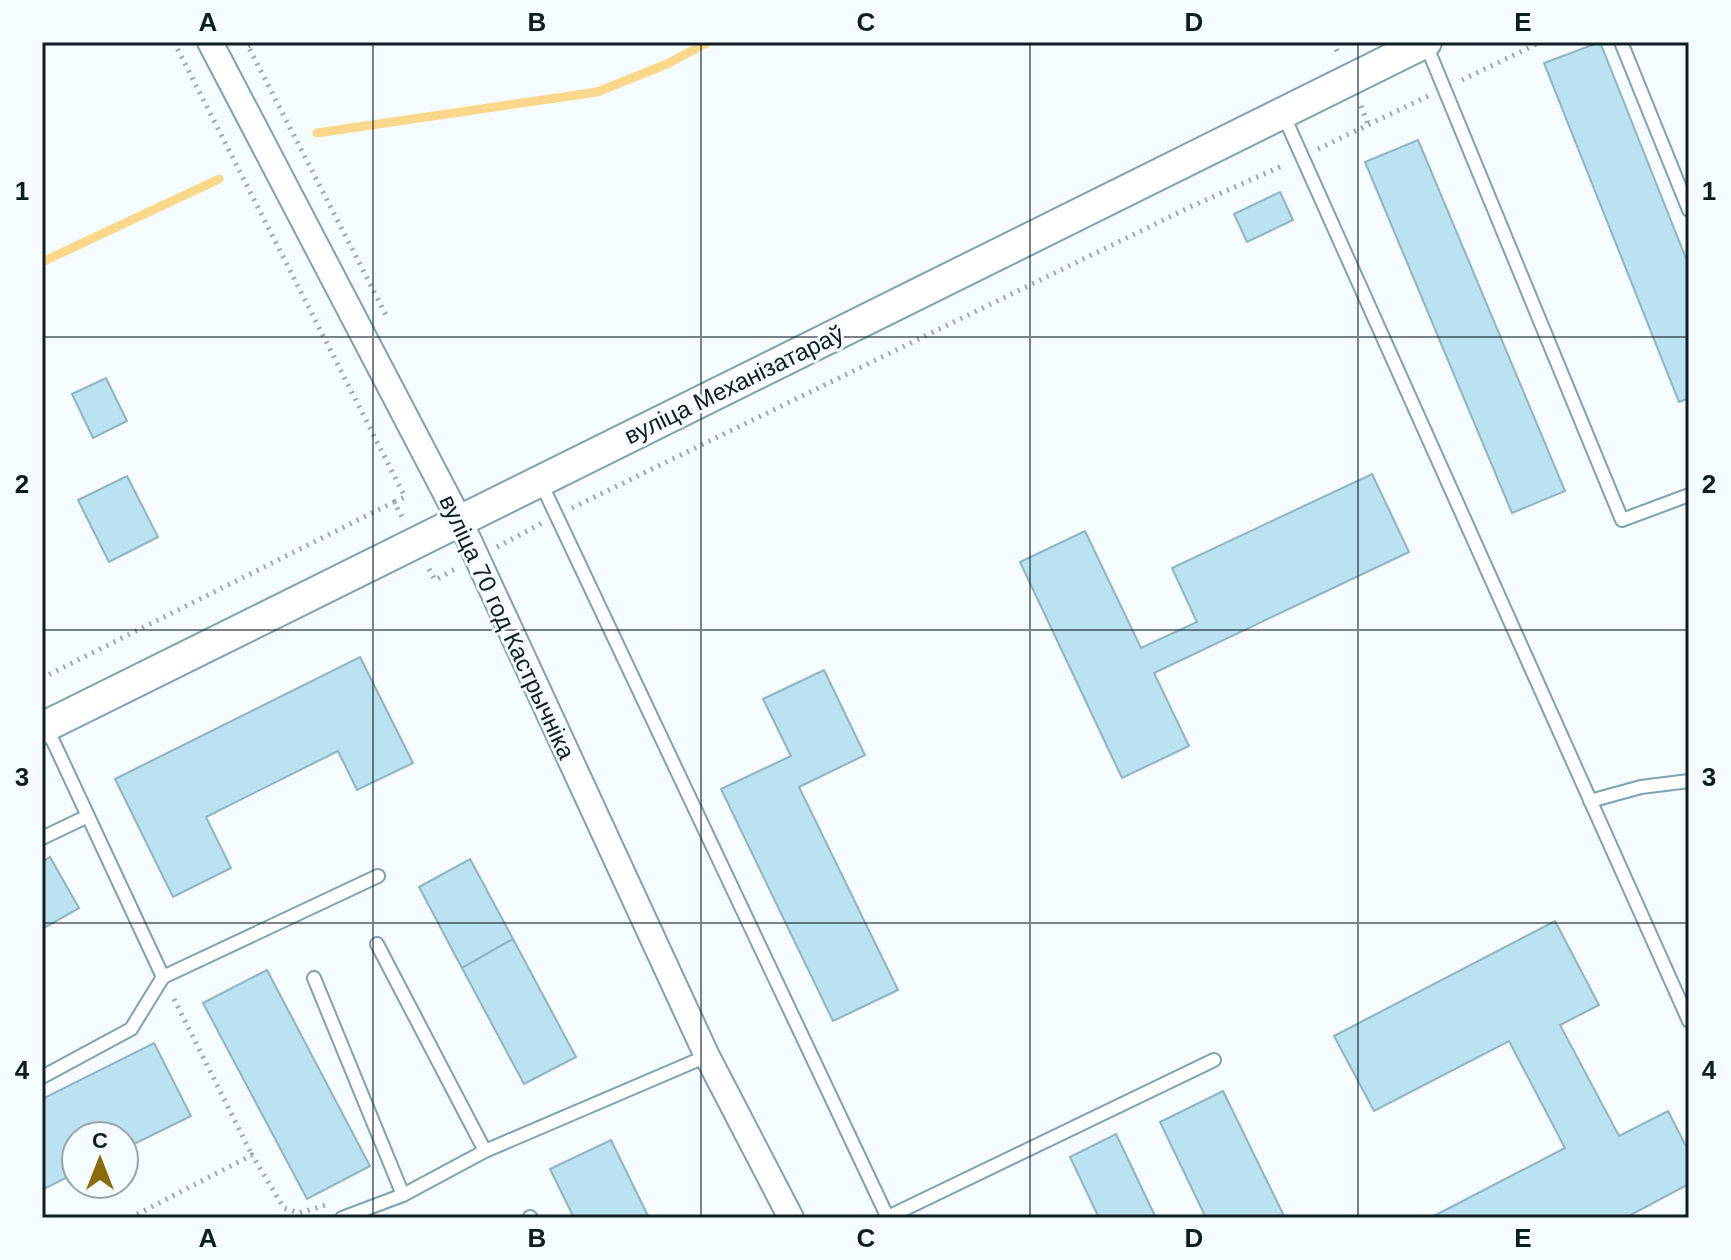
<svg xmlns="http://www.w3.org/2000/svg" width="1731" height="1260" font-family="Arial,sans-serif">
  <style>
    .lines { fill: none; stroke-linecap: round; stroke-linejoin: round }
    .stream { stroke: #f9d78b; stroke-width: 9 }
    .building { fill: #bbe2f1; stroke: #8eb3c2; stroke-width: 2 }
    .service-casing { stroke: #7da2b1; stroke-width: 16 }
    .minor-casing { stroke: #7da2b1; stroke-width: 28 }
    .tertiary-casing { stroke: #7da2b1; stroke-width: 34 }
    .path { stroke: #9ca7aa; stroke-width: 5; stroke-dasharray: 2 6; stroke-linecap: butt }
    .service { stroke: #fff; stroke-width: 12 }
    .minor { stroke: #fff; stroke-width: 24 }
    .tertiary { stroke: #fff; stroke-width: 30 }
    .grid { fill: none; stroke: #0e1d22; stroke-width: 2; stroke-opacity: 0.55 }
    .labels { text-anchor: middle; stroke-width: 6; stroke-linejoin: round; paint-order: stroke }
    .street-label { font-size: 24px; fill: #0e1d22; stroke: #f4fcff }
    .neatline { fill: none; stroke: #0e1d22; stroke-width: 3 }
    .grid-label { font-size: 26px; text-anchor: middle; font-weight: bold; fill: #0e1d22 }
  </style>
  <rect width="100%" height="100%" fill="#f4fcff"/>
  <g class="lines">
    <g class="stream">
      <polyline points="317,133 597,92 667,64 708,42"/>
      <polyline points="42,262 219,179"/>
    </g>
  </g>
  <g class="building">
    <polygon points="1600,42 1689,266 1689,398 1679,402 1544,63"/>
    <polygon points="1418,140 1565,491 1512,513 1365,162"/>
    <polygon points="1280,192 1293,220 1247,242 1234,214"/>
    <polygon points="106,378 127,421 93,438 72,394"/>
    <polygon points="1372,474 1409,552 1154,673 1189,746 1122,778 1020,562 1085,531 1141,648 1197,622 1172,568"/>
    <polygon points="127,476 158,537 109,562 78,500"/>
    <polygon points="360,657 413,763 357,790 338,751 206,817 231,868 173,897 115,779"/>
    <polygon points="824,670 865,755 799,787 898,990 833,1021 721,789 791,756 763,699"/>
    <polygon points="50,857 79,908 42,929 42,862"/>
    <polygon points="470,859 513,939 462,968 419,887"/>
    <polygon points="1555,921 1599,1005 1560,1025 1619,1136 1668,1111 1689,1152 1689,1184 1625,1218 1430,1218 1565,1148 1509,1041 1374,1111 1334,1036"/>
    <polygon points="513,939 576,1057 524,1084 462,968"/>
    <polygon points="267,970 370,1166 307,1199 203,1003"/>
    <polygon points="154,1043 191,1116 124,1149 124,1136 76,1136 76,1173 42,1190 42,1099"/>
    <polygon points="1223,1091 1285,1218 1206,1218 1160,1122"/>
    <polygon points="1116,1134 1156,1218 1099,1218 1070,1157"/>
    <polygon points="611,1140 649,1218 574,1218 550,1169"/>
  </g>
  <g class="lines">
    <defs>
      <g id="service">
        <polyline points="1425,42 1622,520 1689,495"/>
        <polyline points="1621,42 1689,210"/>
        <polyline points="1283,114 1689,1021"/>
        <polyline points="541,483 888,1218"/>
        <polyline points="46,726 163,977 378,876"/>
        <polyline points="1590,801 1641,787 1689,781"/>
        <polyline points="42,838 88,816"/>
        <polyline points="377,944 485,1151"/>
        <polyline points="314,978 403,1195 485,1151 707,1056"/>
        <polyline points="42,1077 131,1029 163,977"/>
        <polyline points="530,1217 531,1218"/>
        <polyline points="888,1217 1214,1060"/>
        <polyline points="342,1218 403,1195"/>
      </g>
      <polyline id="minor" points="210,42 460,521 707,1056 791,1218"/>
      <polyline id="tertiary" points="42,728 1426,42"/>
    </defs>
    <use href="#service" class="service-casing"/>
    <use href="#minor" class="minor-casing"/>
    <use href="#tertiary" class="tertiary-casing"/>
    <g class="path">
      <polyline points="174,42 405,497 394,502"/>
      <polyline points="246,42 386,315"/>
      <polyline points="1333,42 1338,53"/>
      <polyline points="248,46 257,42"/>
      <polyline points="1462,80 1541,42"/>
      <polyline points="1361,106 1368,124"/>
      <polyline points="1318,149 1428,96"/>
      <polyline points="572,508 1190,207 1284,165"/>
      <polyline points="497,547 542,523"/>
      <polyline points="429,569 435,580 457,568"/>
      <polyline points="42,678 394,502 402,517"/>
      <polyline points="174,999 252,1155"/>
      <polyline points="130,1218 252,1155 284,1208 299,1213 326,1205"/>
    </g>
    <use href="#service" class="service"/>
    <use href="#minor" class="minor"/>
    <use href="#tertiary" class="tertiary"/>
  </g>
  <path class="grid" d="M 373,42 L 373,1218M 701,42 L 701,1218M 1030,42 L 1030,1218M 1358,42 L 1358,1218M 42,337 L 1689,337M 42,630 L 1689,630M 42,923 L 1689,923"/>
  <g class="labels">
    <g class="street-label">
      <text transform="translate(734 385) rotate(-26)" y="8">вуліца Механізатараў</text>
      <text transform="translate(507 627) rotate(65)" y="8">вуліца 70 год Кастрычніка</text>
    </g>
  </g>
  <rect width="1731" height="1260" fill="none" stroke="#f4fcff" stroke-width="88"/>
  <g transform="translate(100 1160)"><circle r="38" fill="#f4fcff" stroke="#98a3a7" stroke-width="2"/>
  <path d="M0-6L14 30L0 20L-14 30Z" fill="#8b6a0b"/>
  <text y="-12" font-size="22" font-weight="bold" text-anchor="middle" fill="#0e1d22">С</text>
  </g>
  <rect x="44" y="44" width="1643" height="1172" class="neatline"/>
  <g class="grid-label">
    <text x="208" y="31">A</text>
    <text x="537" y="31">B</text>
    <text x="866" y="31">C</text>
    <text x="1194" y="31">D</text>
    <text x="1523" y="31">E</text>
    <text x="22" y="200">1</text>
    <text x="1709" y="200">1</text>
    <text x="22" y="493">2</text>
    <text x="1709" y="493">2</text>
    <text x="22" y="786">3</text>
    <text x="1709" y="786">3</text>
    <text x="22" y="1079">4</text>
    <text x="1709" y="1079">4</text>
    <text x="208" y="1247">A</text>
    <text x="537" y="1247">B</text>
    <text x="866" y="1247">C</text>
    <text x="1194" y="1247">D</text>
    <text x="1523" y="1247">E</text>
  </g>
</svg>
